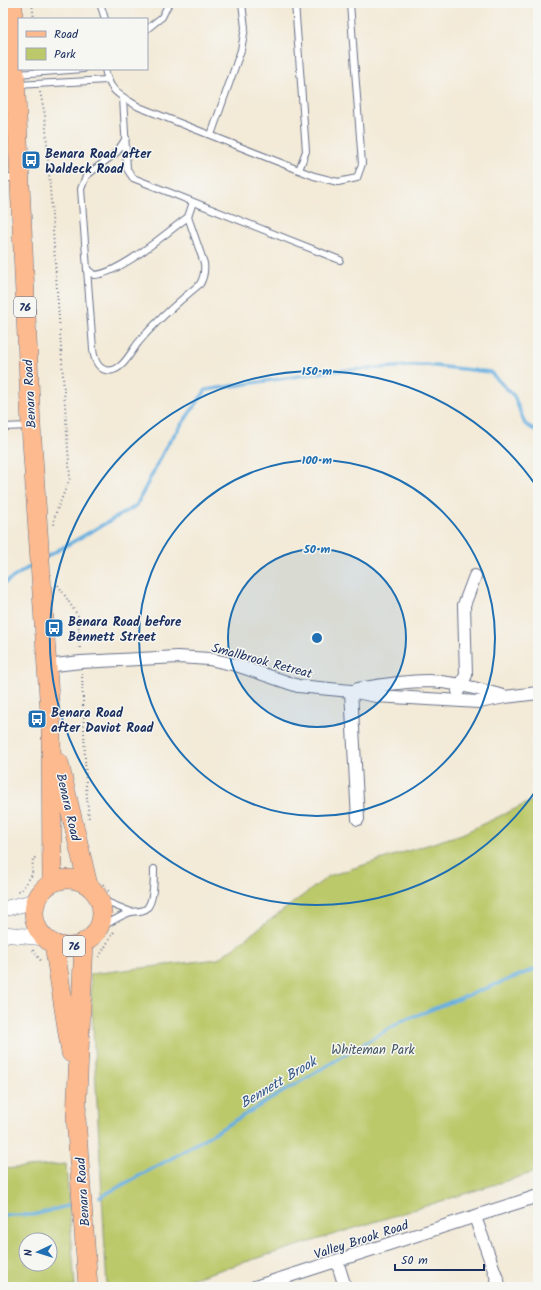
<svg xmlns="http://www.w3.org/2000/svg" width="541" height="1290" font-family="Kalam,sans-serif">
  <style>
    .green { fill: #bcc96b; stroke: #6c7c64; fill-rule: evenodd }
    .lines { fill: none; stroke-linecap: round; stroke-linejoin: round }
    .stream { stroke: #69b0e0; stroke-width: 3.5 }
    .service-casing { stroke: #677088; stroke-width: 8 }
    .minor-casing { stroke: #677088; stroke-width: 14 }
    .tertiary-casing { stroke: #677088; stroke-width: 16 }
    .primary-casing { stroke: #677088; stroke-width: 20 }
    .path { stroke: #677088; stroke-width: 2; stroke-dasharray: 1 3; stroke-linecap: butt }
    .service { stroke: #fff; stroke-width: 6 }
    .minor { stroke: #fff; stroke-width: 12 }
    .tertiary { stroke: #fff; stroke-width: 15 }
    .primary { stroke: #fcba8e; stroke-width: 19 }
    .ring { fill: none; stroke: #1f6fb2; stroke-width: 2 }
    .labels { text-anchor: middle; stroke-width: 3; stroke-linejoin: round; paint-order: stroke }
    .shield { fill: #f6f6f2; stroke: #5d6b8a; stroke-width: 1 }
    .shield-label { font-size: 12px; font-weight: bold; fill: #1b2f5e }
    .poi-label { font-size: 13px; font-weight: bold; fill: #1b2f5e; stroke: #f6f6f2; text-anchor: start }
    .street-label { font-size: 13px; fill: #1b2f5e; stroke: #f6f6f2 }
    .park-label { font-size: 13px; fill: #435661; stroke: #f6f6f2 }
    .water-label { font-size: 14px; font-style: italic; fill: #325685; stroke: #f6f6f2 }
    .centre { fill: #1f6fb2; stroke: #f6f6f2; stroke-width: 2 }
    .ring-label { font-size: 12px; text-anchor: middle; font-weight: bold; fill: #1f6fb2; stroke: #f6f6f2; stroke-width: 3; stroke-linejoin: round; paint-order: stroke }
  </style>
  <rect width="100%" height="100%" fill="#f6f6f2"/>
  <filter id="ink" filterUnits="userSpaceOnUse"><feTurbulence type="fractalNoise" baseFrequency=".025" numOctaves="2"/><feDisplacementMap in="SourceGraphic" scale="8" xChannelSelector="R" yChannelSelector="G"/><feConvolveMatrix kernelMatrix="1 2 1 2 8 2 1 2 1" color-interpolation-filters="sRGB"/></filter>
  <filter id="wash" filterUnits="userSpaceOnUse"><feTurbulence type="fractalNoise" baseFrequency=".012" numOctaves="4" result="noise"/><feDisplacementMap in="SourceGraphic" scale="16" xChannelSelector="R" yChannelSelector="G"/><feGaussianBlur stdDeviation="0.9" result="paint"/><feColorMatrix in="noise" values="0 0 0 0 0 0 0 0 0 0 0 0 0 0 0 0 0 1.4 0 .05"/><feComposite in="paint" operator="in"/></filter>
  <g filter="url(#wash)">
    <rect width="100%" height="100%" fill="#f3ead7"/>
    <g class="green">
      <polygon points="538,798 538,1171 165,1287 107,1287 90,974 218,959 329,876 462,834"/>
      <path d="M 66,1164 L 75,1287 L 3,1287 L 3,1169 ZM 26,1240 L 50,1240 L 50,1264 L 26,1264 Z"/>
    </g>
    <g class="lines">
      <g class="stream">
        <polyline points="46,557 136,506 167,445 206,390 332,371 426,365 490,372 514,396 525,424 538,432"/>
        <polyline points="3,584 34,564"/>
        <polyline points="100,1197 172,1158 402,1021 538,968"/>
        <polyline points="3,1215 33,1215 71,1205"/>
      </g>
    </g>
  </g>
  <g filter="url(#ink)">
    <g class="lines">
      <defs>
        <g id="service">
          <polyline points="100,3 105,19"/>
          <polyline points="295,3 306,151 299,170"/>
          <polyline points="147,29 162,17 169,3"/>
          <path d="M 105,69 C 109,92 121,96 139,107 L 314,176 L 338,182 L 357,178 L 362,164 L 350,3"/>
          <polyline points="17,74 83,69"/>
          <polyline points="17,85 107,80"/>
          <polyline points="123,97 127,169 133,178 340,260"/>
          <polyline points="211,135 241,50 245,28 242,3"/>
          <path d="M 126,138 L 117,152 L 86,176 L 81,189 L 93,349 C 94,360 99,373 113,370 C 124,367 131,352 138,343 C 156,321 178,302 200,284 C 204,277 205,271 204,263 L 188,217 L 193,202"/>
          <polyline points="3,178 18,178"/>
          <path d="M 87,269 L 94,275 C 120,274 167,232 188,217"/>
          <polyline points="3,427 29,426"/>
          <polyline points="99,899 131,912"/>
          <path d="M 97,930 C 107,924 119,916 131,912 C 135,911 141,912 146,909 C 154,902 154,880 154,869"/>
        </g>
        <g id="minor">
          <polyline points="46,666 81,662 178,657 209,659 236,665 298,686 351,691 376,696 479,702 505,697 538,693"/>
          <path d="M 358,689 C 381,685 405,681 428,681 C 454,682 479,689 503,696"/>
          <polyline points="351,691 358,819"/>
          <polyline points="458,691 466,675 464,605 475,576"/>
          <polyline points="475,1217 500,1287"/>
          <polyline points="337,1261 345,1287"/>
          <polyline points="255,1287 538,1196"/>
        </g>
        <g id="tertiary">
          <polyline points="3,909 36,901"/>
          <polyline points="3,934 46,938"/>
        </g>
        <g id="primary">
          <polyline points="3,22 15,74 31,426 51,728 52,883"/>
          <polyline points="13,38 13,3"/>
          <polyline points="59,763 88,885"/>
          <circle cx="68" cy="913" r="34"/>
          <polyline points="84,942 76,1118 88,1287"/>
          <polyline points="54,944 71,1053"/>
        </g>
      </defs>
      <use href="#service" class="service-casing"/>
      <use href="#minor" class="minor-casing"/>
      <use href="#tertiary" class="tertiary-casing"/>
      <use href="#primary" class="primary-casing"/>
      <g class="path">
        <polyline points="32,3 34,19"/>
        <polyline points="40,92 45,115 70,478 55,515 54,525"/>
        <polyline points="58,585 78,616 80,651"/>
        <polyline points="82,673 86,786 89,819"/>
        <polyline points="103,884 110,893"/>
        <polyline points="18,891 22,889 32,875 33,858 37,858"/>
        <polyline points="33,950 41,961"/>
        <polyline points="99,957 115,930"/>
      </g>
      <use href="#service" class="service"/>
      <use href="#minor" class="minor"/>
      <use href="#tertiary" class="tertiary"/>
      <use href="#primary" class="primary"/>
    </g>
  </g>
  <circle cx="317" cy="638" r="89" fill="#1f6fb2" fill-opacity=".12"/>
  <g class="ring">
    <circle cx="317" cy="638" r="89"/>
    <circle cx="317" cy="638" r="178"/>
    <path d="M537 789A267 267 0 1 1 537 487"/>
  </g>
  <defs>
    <symbol id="bus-square" viewBox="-11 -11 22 22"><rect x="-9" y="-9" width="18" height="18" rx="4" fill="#1f6fb2" stroke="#f6f6f2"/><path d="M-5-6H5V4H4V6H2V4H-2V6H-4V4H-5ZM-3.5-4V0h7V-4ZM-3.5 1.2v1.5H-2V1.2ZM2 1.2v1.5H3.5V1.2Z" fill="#fff"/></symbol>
  </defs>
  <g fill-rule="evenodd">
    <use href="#bus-square" x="20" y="149" width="22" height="22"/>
    <use href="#bus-square" x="43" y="617" width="22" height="22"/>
    <use href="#bus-square" x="26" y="708" width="22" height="22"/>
  </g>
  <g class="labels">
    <g class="shield">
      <rect x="14" y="297" width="22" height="20" rx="3"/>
      <rect x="63" y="936" width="22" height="20" rx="3"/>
    </g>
    <g class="shield-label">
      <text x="25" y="311">76</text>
      <text x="74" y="950">76</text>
    </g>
    <g class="poi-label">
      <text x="45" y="158">Benara Road after<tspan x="45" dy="15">Waldeck Road</tspan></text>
      <text x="68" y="626">Benara Road before<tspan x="68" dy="15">Bennett Street</tspan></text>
      <text x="51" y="717">Benara Road<tspan x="51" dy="15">after Daviot Road</tspan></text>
    </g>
    <g class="street-label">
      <text transform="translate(29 394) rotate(-93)" y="5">Benara Road</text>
      <text transform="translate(262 660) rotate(15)" y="5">Smallbrook Retreat</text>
      <text transform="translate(69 807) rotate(77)" y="5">Benara Road</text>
      <text transform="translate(82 1192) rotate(-94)" y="5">Benara Road</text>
      <text transform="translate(361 1239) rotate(-18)" y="5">Valley Brook Road</text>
    </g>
    <g class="park-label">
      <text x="373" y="1054">Whiteman Park</text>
    </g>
    <g class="water-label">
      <text transform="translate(278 1082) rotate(-31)" y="5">Bennett Brook</text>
    </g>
  </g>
  <circle cx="317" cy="638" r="6" class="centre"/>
  <g class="ring-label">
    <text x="317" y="375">150 m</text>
    <text x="317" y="464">100 m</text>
    <text x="317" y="553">50 m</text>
  </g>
  <rect width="541" height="1290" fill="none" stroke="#f6f6f2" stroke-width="16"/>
  <rect x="18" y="18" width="130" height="52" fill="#f6f6f2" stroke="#9ea6b7"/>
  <rect x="26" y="31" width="20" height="6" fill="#fcba8e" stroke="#9ea6b7"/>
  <text x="54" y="38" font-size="12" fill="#1b2f5e">Road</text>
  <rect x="26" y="48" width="20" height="12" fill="#bcc96b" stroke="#9ea6b7"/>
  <text x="54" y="58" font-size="12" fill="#1b2f5e">Park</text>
  <g transform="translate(38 1252) rotate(266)"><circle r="19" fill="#f6f6f2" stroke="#9ea6b7"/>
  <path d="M0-3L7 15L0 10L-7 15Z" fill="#1f6fb2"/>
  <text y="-6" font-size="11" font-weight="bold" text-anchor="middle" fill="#1b2f5e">N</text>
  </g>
  <path d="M395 1264v6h89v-6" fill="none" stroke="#1b2f5e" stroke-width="2"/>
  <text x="401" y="1264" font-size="12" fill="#1b2f5e" stroke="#f6f6f2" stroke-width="3" paint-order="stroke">50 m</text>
</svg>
